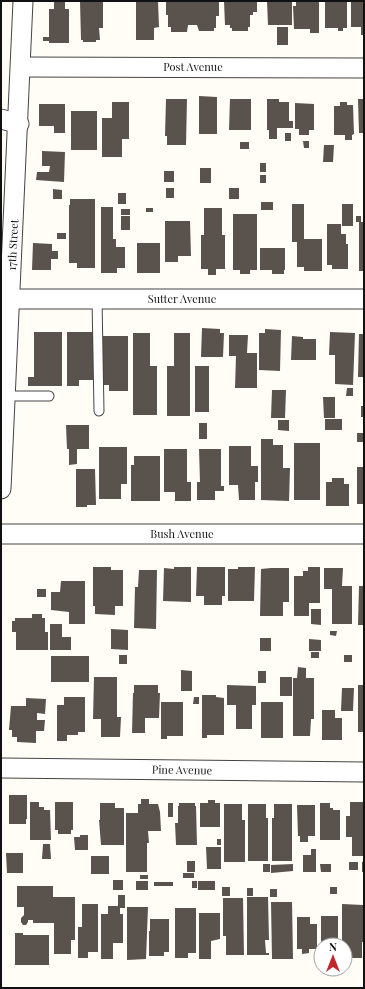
<svg xmlns="http://www.w3.org/2000/svg" width="365" height="989" font-family="'Playfair Display',serif">
  <style>
    .building { fill: #5a524d }
    .lines { fill: none; stroke-linecap: round; stroke-linejoin: round }
    .service-casing { stroke: #444; stroke-width: 11 }
    .minor-casing { stroke: #444; stroke-width: 21 }
    .service { stroke: #fff; stroke-width: 9 }
    .minor { stroke: #fff; stroke-width: 19 }
    .labels { text-anchor: middle; stroke-width: 4; stroke-linejoin: round; paint-order: stroke }
    .street-label { font-size: 11px; fill: #111; stroke: #fff }
  </style>
  <rect width="100%" height="100%" fill="#fffdf5"/>
  <g class="building">
    <polygon points="80,1 103,1 103,28 99,28 100,40 96,40 96,42 83,42 83,40 81,40"/>
    <polygon points="136,1 158,1 159,27 154,28 154,40 136,40"/>
    <polygon points="166,1 219,1 219,16 216,16 216,28 214,28 214,31 199,31 197,25 188,25 187,32 171,32 171,27 168,27 168,15 166,15"/>
    <polygon points="224,1 257,1 257,12 253,12 253,15 250,15 250,27 248,27 248,31 232,31 232,28 230,28 230,25 225,25"/>
    <polygon points="267,1 292,1 292,25 268,25"/>
    <polygon points="296,1 319,1 319,33 310,33 310,29 294,29 293,6 296,6"/>
    <polygon points="325,1 347,1 347,28 343,28 343,31 338,31 338,28 325,28"/>
    <polygon points="351,1 364,1 364,35 361,35 361,27 351,27"/>
    <polygon points="54,2 65,2 65,9 69,9 69,43 49,43 49,41 43,41 43,37 49,37 49,9 54,9"/>
    <rect x="277" y="27" width="11" height="18"/>
    <polygon points="199,96 217,97 217,134 199,134"/>
    <polygon points="166,99 187,99 186,145 167,145 167,136 165,136"/>
    <polygon points="230,99 251,99 251,130 229,130"/>
    <polygon points="267,99 279,99 279,102 289,102 289,121 293,121 293,128 277,128 277,139 269,139 269,130 267,130"/>
    <polygon points="358,99 364,99 364,133 359,133"/>
    <polygon points="112,102 129,102 129,139 122,139 122,157 102,157 102,118 112,118"/>
    <polygon points="340,102 347,102 347,105 353,105 354,134 352,135 352,140 345,140 345,135 334,135 334,106 340,106"/>
    <polygon points="295,103 314,104 314,130 309,130 309,135 299,135 299,129 295,129"/>
    <polygon points="39,104 65,104 65,133 54,133 54,126 39,126"/>
    <rect x="71" y="111" width="26" height="39"/>
    <rect x="285" y="133" width="6" height="8"/>
    <polygon points="303,141 309,141 309,148 304,148"/>
    <rect x="240" y="142" width="9" height="7"/>
    <polygon points="324,145 334,145 333,162 323,162"/>
    <polygon points="42,151 65,152 64,182 36,180 37,172 49,172 50,166 42,166"/>
    <rect x="260" y="163" width="6" height="9"/>
    <rect x="200" y="168" width="11" height="15"/>
    <rect x="164" y="171" width="10" height="11"/>
    <rect x="260" y="175" width="6" height="8"/>
    <rect x="166" y="188" width="8" height="10"/>
    <rect x="229" y="188" width="10" height="11"/>
    <polygon points="53,189 62,190 62,199 53,199"/>
    <rect x="118" y="193" width="8" height="11"/>
    <polygon points="70,199 95,199 95,268 77,268 77,263 69,263 69,205 70,205"/>
    <rect x="261" y="202" width="12" height="8"/>
    <polygon points="292,204 304,204 304,239 322,239 322,271 304,271 304,267 297,267 297,242 292,242"/>
    <rect x="342" y="204" width="11" height="22"/>
    <polygon points="101,207 113,207 113,239 116,239 116,247 125,247 125,268 117,268 117,273 101,273"/>
    <rect x="146" y="208" width="7" height="4"/>
    <polygon points="204,208 222,208 222,235 225,235 225,269 216,269 216,275 208,275 208,269 201,269 201,235 204,235"/>
    <rect x="121" y="209" width="9" height="6"/>
    <polygon points="233,214 257,214 257,270 250,270 250,274 240,274 240,270 233,270"/>
    <rect x="121" y="216" width="9" height="14"/>
    <polygon points="356,216 361,216 361,222 364,222 364,271 359,271 359,222 356,222"/>
    <polygon points="165,221 190,221 191,256 178,256 178,262 165,262"/>
    <polygon points="327,224 341,224 341,234 346,234 346,244 348,244 348,269 332,269 332,265 327,265"/>
    <rect x="57" y="233" width="9" height="6"/>
    <polygon points="33,243 52,244 52,251 58,251 58,259 51,259 51,270 32,270"/>
    <rect x="137" y="243" width="23" height="30"/>
    <polygon points="260,248 285,248 285,270 284,270 284,274 272,274 272,270 260,270"/>
    <polygon points="202,328 220,329 220,333 224,333 223,357 201,357"/>
    <polygon points="265,329 281,330 280,371 259,370 259,333 265,333"/>
    <polygon points="34,332 62,332 62,386 28,386 28,377 34,377"/>
    <polygon points="67,332 94,332 94,380 79,380 79,386 67,386"/>
    <polygon points="330,332 355,333 353,385 335,384 335,355 329,355"/>
    <polygon points="133,333 150,333 150,366 157,366 157,415 133,415"/>
    <polygon points="174,333 190,333 190,416 167,416 167,366 174,366"/>
    <polygon points="359,334 364,334 364,377 358,377"/>
    <polygon points="229,335 248,335 247,353 257,353 257,388 235,388 236,356 229,356"/>
    <polygon points="102,336 128,336 128,391 109,391 109,385 102,385"/>
    <polygon points="292,336 303,337 303,339 316,339 316,360 291,360"/>
    <rect x="195" y="366" width="14" height="46"/>
    <polygon points="347,388 353,388 353,396 346,396"/>
    <polygon points="272,390 286,390 285,418 271,418"/>
    <polygon points="323,397 335,397 335,418 324,418"/>
    <rect x="361" y="406" width="3" height="11"/>
    <rect x="325" y="419" width="17" height="11"/>
    <polygon points="278,420 289,420 289,431 278,430"/>
    <rect x="199" y="423" width="8" height="16"/>
    <polygon points="66,425 89,425 89,449 77,449 77,464 69,465 69,449 67,449"/>
    <rect x="357" y="433" width="7" height="9"/>
    <polygon points="261,439 273,439 273,445 283,445 283,468 290,468 289,501 261,500"/>
    <rect x="294" y="443" width="26" height="57"/>
    <polygon points="229,446 251,446 251,466 258,466 258,482 255,482 255,500 239,500 238,485 229,485"/>
    <polygon points="99,447 127,447 127,484 121,484 121,499 99,499"/>
    <polygon points="164,449 187,449 187,482 191,482 191,501 175,501 175,492 164,492"/>
    <polygon points="199,449 221,449 221,486 224,486 224,491 215,491 215,500 197,500 197,482 200,482"/>
    <polygon points="134,456 160,456 160,501 131,501 131,465 134,465"/>
    <rect x="357" y="467" width="7" height="37"/>
    <polygon points="76,469 95,469 96,505 87,505 87,507 76,507"/>
    <polygon points="332,478 344,478 344,484 349,484 349,506 326,506 326,482 332,482"/>
    <polygon points="93,567 111,567 111,570 123,570 123,606 115,606 115,615 95,614 95,606 93,606"/>
    <polygon points="174,567 191,567 191,602 163,601 164,568 174,569"/>
    <polygon points="197,567 225,567 225,596 222,596 222,605 204,605 204,596 196,596"/>
    <polygon points="238,567 255,567 254,601 228,601 228,569 238,569"/>
    <polygon points="308,567 320,567 320,603 309,603 309,616 294,616 294,576 303,576 303,571 308,571"/>
    <polygon points="271,568 289,568 289,602 283,602 283,616 260,616 261,569"/>
    <polygon points="324,568 343,568 342,586 352,586 352,624 332,624 332,589 324,589"/>
    <polygon points="139,570 157,570 156,629 134,628 135,587 138,587"/>
    <polygon points="61,581 85,581 85,624 69,624 69,612 51,610 51,592 60,592"/>
    <polygon points="359,586 364,586 364,625 358,625"/>
    <rect x="37" y="589" width="9" height="8"/>
    <polygon points="311,609 321,609 321,625 311,624"/>
    <polygon points="32,614 42,614 42,618 45,618 45,632 48,632 48,650 16,650 16,632 12,632 12,621 15,621 15,618 32,618"/>
    <polygon points="50,624 62,624 62,637 71,637 71,650 50,650"/>
    <polygon points="111,629 128,630 128,650 111,649"/>
    <polygon points="330,631 337,631 336,636 330,635"/>
    <rect x="260" y="638" width="11" height="13"/>
    <polygon points="309,639 321,640 321,651 309,651"/>
    <rect x="311" y="652" width="8" height="6"/>
    <rect x="119" y="655" width="8" height="9"/>
    <rect x="344" y="655" width="8" height="7"/>
    <rect x="51" y="656" width="38" height="26"/>
    <polygon points="298,667 306,668 306,678 314,678 314,719 311,719 310,736 293,736 293,678 297,678"/>
    <polygon points="181,670 192,671 192,691 181,691"/>
    <rect x="258" y="671" width="8" height="12"/>
    <polygon points="94,677 117,677 117,717 121,717 120,737 101,737 101,719 93,719"/>
    <rect x="280" y="677" width="12" height="19"/>
    <polygon points="134,685 158,685 158,693 160,693 159,718 145,718 145,733 132,733 133,693 134,693"/>
    <polygon points="227,685 256,686 256,705 252,705 252,729 236,729 236,705 227,705"/>
    <rect x="358" y="685" width="6" height="47"/>
    <polygon points="342,688 354,688 353,711 341,711"/>
    <polygon points="202,695 216,695 216,697 224,698 224,735 207,735 207,738 202,738"/>
    <polygon points="64,697 85,697 85,732 78,732 78,735 67,735 67,741 57,741 57,705 64,705"/>
    <polygon points="194,697 199,697 199,704 193,704"/>
    <polygon points="26,698 46,699 45,714 37,713 37,720 45,720 44,731 36,731 36,743 17,742 17,737 12,737 12,730 9,730 11,706 26,706"/>
    <polygon points="161,702 183,702 183,736 167,736 167,739 161,739"/>
    <rect x="261" y="702" width="22" height="36"/>
    <polygon points="322,710 335,710 335,718 342,718 342,740 322,740"/>
    <polygon points="9,795 27,795 27,819 26,819 26,824 9,824"/>
    <polygon points="141,799 149,799 149,804 158,804 160,812 161,831 148,831 149,843 147,843 147,872 126,872 126,813 138,813 138,804 141,804"/>
    <polygon points="208,800 215,800 215,803 220,803 220,827 200,827 200,803 208,803"/>
    <polygon points="30,802 39,802 39,807 44,807 44,810 50,810 51,840 30,840"/>
    <polygon points="55,802 73,802 73,830 71,830 71,834 58,834 58,830 55,830"/>
    <polygon points="350,802 364,802 364,856 352,856 352,837 346,837 346,816 350,816"/>
    <polygon points="100,803 115,803 115,808 124,808 124,845 101,845 99,820 100,820"/>
    <rect x="168" y="803" width="5" height="14"/>
    <polygon points="179,803 195,803 195,806 196,806 197,845 176,845 175,823 178,823 178,806 179,806"/>
    <polygon points="320,803 330,803 330,808 333,808 333,810 340,810 340,840 320,840"/>
    <polygon points="224,804 242,804 242,820 245,820 245,862 224,862"/>
    <polygon points="248,804 266,804 266,818 268,818 268,861 248,861"/>
    <polygon points="274,804 292,804 292,861 272,861 272,818 274,818"/>
    <polygon points="297,805 315,805 315,836 308,836 308,842 300,842 300,836 298,836"/>
    <polygon points="80,835 88,835 88,850 75,850 74,837 80,837"/>
    <rect x="217" y="839" width="4" height="6"/>
    <polygon points="43,844 50,844 51,859 42,859"/>
    <polygon points="206,847 221,847 221,869 207,869"/>
    <polygon points="311,849 316,849 316,872 303,872 303,855 311,855"/>
    <polygon points="6,853 23,853 23,873 7,873"/>
    <rect x="91" y="856" width="18" height="18"/>
    <rect x="187" y="861" width="8" height="11"/>
    <polygon points="364,861 364,872 362,872 362,862"/>
    <rect x="349" y="862" width="9" height="8"/>
    <rect x="263" y="864" width="7" height="8"/>
    <polygon points="293,864 293,871 271,873 271,865"/>
    <polygon points="320,864 331,864 331,872 321,872"/>
    <rect x="183" y="873" width="11" height="5"/>
    <rect x="140" y="875" width="8" height="4"/>
    <rect x="113" y="880" width="10" height="10"/>
    <rect x="136" y="881" width="12" height="9"/>
    <rect x="192" y="881" width="5" height="7"/>
    <rect x="198" y="881" width="17" height="9"/>
    <rect x="154" y="882" width="19" height="4"/>
    <polygon points="17,886 53,886 53,897 75,897 75,940 71,940 71,954 54,954 54,923 33,923 33,920 28,920 28,922 26,925 23,925 21,922 21,918 24,915 24,907 17,907"/>
    <rect x="222" y="887" width="8" height="9"/>
    <rect x="330" y="887" width="7" height="7"/>
    <rect x="247" y="888" width="6" height="8"/>
    <rect x="270" y="889" width="7" height="8"/>
    <polygon points="118,895 125,895 125,908 120,908 120,914 123,914 123,943 113,943 113,959 101,959 101,914 108,914 108,906 118,906"/>
    <polygon points="247,897 268,897 269,940 265,940 266,953 269,953 269,955 247,955"/>
    <polygon points="223,898 243,898 244,955 226,955 226,936 223,936"/>
    <polygon points="271,902 292,902 293,959 272,959"/>
    <polygon points="82,904 98,904 98,952 88,952 88,958 78,958 78,927 82,927"/>
    <polygon points="342,904 363,905 364,942 362,942 362,958 345,958 345,945 344,945 344,942 342,942"/>
    <polygon points="127,907 148,907 146,959 127,960"/>
    <polygon points="175,908 196,908 196,953 188,953 188,958 175,958"/>
    <polygon points="199,913 220,913 220,939 211,941 211,959 199,959"/>
    <rect x="321" y="916" width="17" height="29"/>
    <polygon points="297,917 310,917 310,924 317,924 317,949 309,949 309,953 302,954 302,949 297,949"/>
    <polygon points="150,919 169,919 169,952 164,952 164,956 149,956 149,931 150,931"/>
    <polygon points="15,933 23,933 23,935 49,935 49,965 15,965"/>
  </g>
  <g class="lines">
    <defs>
      <g id="service">
        <polyline points="97,299 99,411"/>
        <polyline points="6,396 49,396"/>
      </g>
      <g id="minor">
        <polyline points="21,67 364,68"/>
        <polyline points="1,119 19,124"/>
        <polyline points="1,297 10,299 364,299"/>
        <polyline points="1,489 23,1"/>
        <polyline points="1,534 364,534"/>
        <polyline points="1,768 364,772"/>
      </g>
    </defs>
    <use href="#service" class="service-casing"/>
    <use href="#minor" class="minor-casing"/>
    <use href="#service" class="service"/>
    <use href="#minor" class="minor"/>
  </g>
  <g class="labels">
    <g class="street-label">
      <text x="193" y="71">Post Avenue</text>
      <text transform="translate(13 245) rotate(-87)" y="4">17th Street</text>
      <text x="182" y="303">Sutter Avenue</text>
      <text x="182" y="538">Bush Avenue</text>
      <text transform="translate(182 770) rotate(1)" y="4">Pine Avenue</text>
    </g>
  </g>
  <rect width="365" height="989" fill="none" stroke="#111111" stroke-width="4"/>
  <g transform="translate(333 957)"><circle r="19" fill="#ffffff" stroke="#a0a0a0"/>
  <path d="M0-3L7 15L0 10L-7 15Z" fill="#c4262e"/>
  <text y="-6" font-size="11" font-weight="bold" text-anchor="middle" fill="#111111">N</text>
  </g>
</svg>
